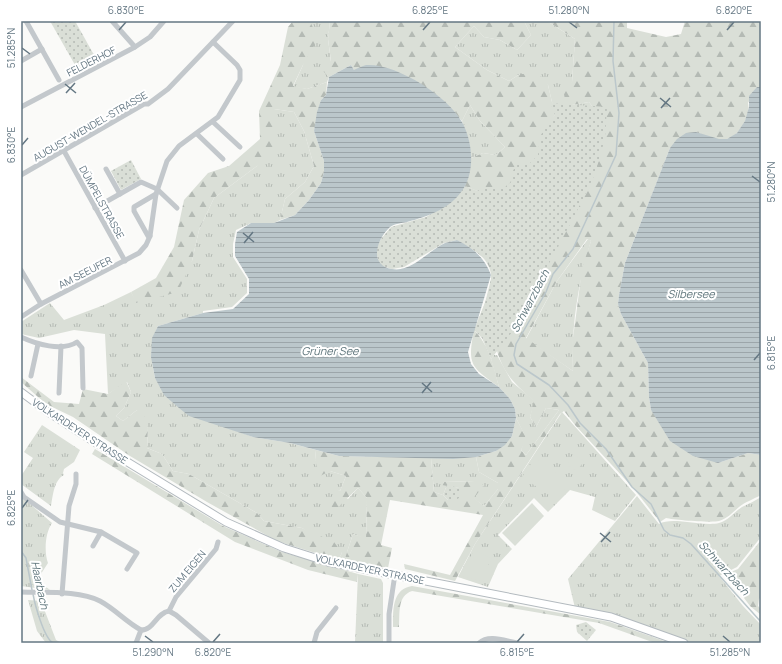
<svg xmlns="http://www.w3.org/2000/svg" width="782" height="664" font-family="Manrope,sans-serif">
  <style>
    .grass { fill: url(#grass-tufts) }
    .forest { fill: url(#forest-firs); fill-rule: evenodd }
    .park { fill: url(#park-dots) }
    .garden { fill: #dadfd7 }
    .water { fill: url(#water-rules) }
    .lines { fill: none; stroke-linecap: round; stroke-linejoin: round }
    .stream { stroke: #bbc7cb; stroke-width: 1.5 }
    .secondary-casing { stroke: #b3babf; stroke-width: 9 }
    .minor { stroke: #c3c8cc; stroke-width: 5 }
    .secondary { stroke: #fff; stroke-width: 7 }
    .ticks { fill: none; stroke: #647783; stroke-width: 1.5 }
    .labels { text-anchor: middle; stroke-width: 4; stroke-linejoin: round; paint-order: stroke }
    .street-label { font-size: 10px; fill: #647783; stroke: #fff }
    .water-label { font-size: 11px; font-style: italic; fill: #5f767c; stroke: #fff }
    .neatline { fill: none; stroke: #647783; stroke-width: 1.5 }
    .ticks-label { font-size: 10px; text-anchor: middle; fill: #647783 }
  </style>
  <defs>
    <pattern id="grass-tufts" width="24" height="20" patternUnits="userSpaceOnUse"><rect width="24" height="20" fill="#dadfd7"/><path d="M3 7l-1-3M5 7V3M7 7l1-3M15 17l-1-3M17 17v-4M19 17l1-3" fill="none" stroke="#b4bab4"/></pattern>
    <pattern id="forest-firs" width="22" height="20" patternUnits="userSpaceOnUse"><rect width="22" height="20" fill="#dadfd7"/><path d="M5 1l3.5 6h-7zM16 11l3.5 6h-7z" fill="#b4bab4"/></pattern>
    <pattern id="park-dots" width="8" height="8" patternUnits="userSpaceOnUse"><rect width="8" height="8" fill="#dadfd7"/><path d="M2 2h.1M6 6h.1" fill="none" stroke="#b4bab4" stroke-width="1.8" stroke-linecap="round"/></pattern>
    <pattern id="water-rules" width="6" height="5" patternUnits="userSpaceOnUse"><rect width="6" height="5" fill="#bbc7cb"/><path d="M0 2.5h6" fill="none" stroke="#9ca6aa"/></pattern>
  </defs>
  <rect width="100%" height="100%" fill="#fafaf8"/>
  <g class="grass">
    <polygon points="310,21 330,21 328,39 331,62 324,71 329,77 327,82 307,89 293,87 303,65"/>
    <polygon points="524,21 547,21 575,39 572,82 566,106 589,102 606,125 599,149 495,229 376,249 449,215 465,186 477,191 555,115 548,85 520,74 509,81 487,70 455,47 474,26 484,37 500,40 517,50 531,35"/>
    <polygon points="470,105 480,121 505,147 496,155 483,153 471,158 469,141 462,121"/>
    <path d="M 274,109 L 294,112 L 304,131 L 314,166 L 305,182 L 285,199 L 280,220 L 274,223 L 251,223 L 236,230 L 233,244 L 233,257 L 247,279 L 247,293 L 232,307 L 203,311 L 203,313 L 158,326 C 149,344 151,359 155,378 L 226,427 L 253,437 L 290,443 L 316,450 L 315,460 L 330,471 L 346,476 L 340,491 L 335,489 L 348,499 L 358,488 L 367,498 L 366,539 L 353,534 L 344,561 L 338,560 L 342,553 L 302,528 L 264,521 L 257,513 L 189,474 L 173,471 L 162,454 L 147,448 L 148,428 L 137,410 L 123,421 L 116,416 L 124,408 L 131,392 L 127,382 L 108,394 L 105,334 L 74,330 L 39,338 L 21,334 L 21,322 L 50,303 L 64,320 L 104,305 L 131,292 L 137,303 L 192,261 L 199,230 L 214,198 L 257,166 Z"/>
    <path d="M 588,239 L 591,241 C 578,283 571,327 573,371 L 526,339 L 557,281 Z"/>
    <polygon points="494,355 497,355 512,382 535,401 530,417 536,427 546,408 559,410 526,455 521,450 526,438 516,418 515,409 510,399 499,387 491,359"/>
    <polygon points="562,412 636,495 615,521 592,510 595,497 570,490 548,512 534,498 498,535 512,549 498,564 488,587 458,577 475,544"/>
    <path d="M 42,425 L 80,450 L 74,462 L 64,469 L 63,473 L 64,475 C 54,480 53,495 51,506 L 21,484 L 21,476 L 33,458 L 24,452 Z"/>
    <polygon points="476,457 479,472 498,483 498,489 484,506 473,498 475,481 444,482 443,485 447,485 443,495 434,492 431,458"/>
    <path d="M 21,496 L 52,523 C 45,533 44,552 48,563 L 37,580 L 50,590 L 21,586 Z"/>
    <path d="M 637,496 L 659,524 C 672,516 703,527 719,523 C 728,521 734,512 742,507 C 748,504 755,501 761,497 L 761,537 L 737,567 L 719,576 L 743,606 L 761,625 L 761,643 L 691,643 L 628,620 L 575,608 L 568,579 Z"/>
    <polygon points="358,574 381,579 383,583 383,643 355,643"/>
    <polygon points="28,600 41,601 56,640 62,643 46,643 37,631"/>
  </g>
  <g class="forest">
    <polygon points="293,21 310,21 318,39 303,65 293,86 307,89 327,82 326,95 321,100 314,131 324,161 324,172 321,183 309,200 295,215 280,220 285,199 305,182 314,166 304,131 294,112 274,109 275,148 257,166 214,198 199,230 192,261 178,292 136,303 131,292 156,278 174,247 184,200 208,173 229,166 260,139 259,111 280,65 288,27"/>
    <polygon points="330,21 524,21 531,35 517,50 500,40 484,37 474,26 455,47 487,70 509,81 520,74 539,74 548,85 555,115 540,136 538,155 529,164 511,173 512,181 504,188 486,187 477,191 465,186 471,158 483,153 496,155 505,147 480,121 470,105 462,121 447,104 354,70 351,65 329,77 323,71 331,61 328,39"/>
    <path d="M 547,21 L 627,21 L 627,28 L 666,37 L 681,34 L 685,21 L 761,21 L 761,87 L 757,87 L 748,103 C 751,115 740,136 727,139 C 718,142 704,135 696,132 L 670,148 L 625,263 L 619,295 L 618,304 L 621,314 L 648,363 L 649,397 L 651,410 L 657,417 L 718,463 L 748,453 L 761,455 L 761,495 C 754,499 745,502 739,507 C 733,512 727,519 719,521 C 712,523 674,520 666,518 L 660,522 L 634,489 L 575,425 L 564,411 L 560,414 L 475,544 L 455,581 L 405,569 L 404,564 L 450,575 L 483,515 L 390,500 L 381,545 L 392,548 L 388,568 L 344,561 L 353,534 L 366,538 L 367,498 L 358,488 L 335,510 L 328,503 L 334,497 L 335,488 L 340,491 L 346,476 L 330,471 L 320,476 L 315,460 L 316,450 L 339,456 L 431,458 L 434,492 L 443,495 L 448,500 L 459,488 L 442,485 L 444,482 L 475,481 L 484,485 L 474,498 L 484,506 L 498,489 L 498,483 L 479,472 L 476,457 L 496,451 L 512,436 L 516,418 L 527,439 L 521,450 L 526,455 L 559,410 L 546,408 L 536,427 L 530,417 L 534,401 C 508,378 500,369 493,334 L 477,324 C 493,280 505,265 457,240 L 599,149 L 606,125 L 589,102 L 566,106 L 563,88 L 572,82 L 575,39 ZM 587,239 L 591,241 L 582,268 L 577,308 L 572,345 L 573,371 L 526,338 L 557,281 Z"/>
    <path d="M 474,330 C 489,345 494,367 499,387 C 471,367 467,365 474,330 Z"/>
    <polygon points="21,377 54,402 79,404 83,389 108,394 126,381 131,392 124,408 116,416 123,421 137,410 143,411 148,428 147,448 162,454 173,471 189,474 257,513 264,521 302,528 334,542 342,553 338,560 277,541 207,502 130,456 73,417 46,404 21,382"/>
    <polygon points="95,449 223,526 282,552 358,574 357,582 308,570 235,542 92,454"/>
    <polygon points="761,540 761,597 759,599 758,606 761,609 761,615 750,606 726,574 738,569"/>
    <path d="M 412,586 L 610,622 L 670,643 L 655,643 L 599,623 L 412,591 C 397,596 400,613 399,627 L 393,627 C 393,610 392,589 412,586 Z"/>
  </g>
  <g class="park">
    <polygon points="50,21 75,21 98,62 79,72"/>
    <polygon points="550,103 607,107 605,138 595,174 574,217 512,332 491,359 482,338 474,330 485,303 492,275 489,263 481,255 457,240 444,243 404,267 392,269 382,266 378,261 376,249 381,239 391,227 426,217 453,200 465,186 477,191 486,187 504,188 512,181 511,173 518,164 529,164 538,155 540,136 555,115"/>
    <polygon points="131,160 141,179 121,190 111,171"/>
    <polygon points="447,485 459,488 460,497 455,501 448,500 443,495"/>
    <polygon points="586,622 596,630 587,641 577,632 576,625"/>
  </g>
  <g class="garden">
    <polygon points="573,454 584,461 577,471 567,465"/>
    <polygon points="535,458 569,482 558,501 522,477"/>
    <polygon points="350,497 367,498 366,514 349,513"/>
    <polygon points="532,503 544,516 515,546 502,533"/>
    <polygon points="474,550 492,559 488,565 495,569 488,583 460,576"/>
  </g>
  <g class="water">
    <path d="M 351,65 L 354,70 C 358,68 362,66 366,65 C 396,63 448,96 462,122 C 472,140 475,167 465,186 C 453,208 429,216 407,222 C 402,223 394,224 390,227 C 377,239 368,265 392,269 C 411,273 429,250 445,243 C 449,242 453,241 457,240 C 473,248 485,258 491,275 L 468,352 L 471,364 L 479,374 L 499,387 L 510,399 L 515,409 L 516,418 L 512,436 L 505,445 L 496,451 L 476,457 L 453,459 L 339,456 L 290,443 L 253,437 L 189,416 L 179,408 L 164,395 L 155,378 L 151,357 L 152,338 L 158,326 L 203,313 L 233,309 L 249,294 L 249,279 L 235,256 L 235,244 L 237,232 L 251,223 L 274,223 L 295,215 L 309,200 L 321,183 L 324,172 L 324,161 L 314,131 L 317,112 L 321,100 L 326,95 L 329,77 Z"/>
    <polygon points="757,87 761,87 761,455 748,453 718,463 693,456 670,441 651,410 649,397 648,363 621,314 618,304 619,295 625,263 670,148 677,139 686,133 696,132 719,139 727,139 737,133 745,121 749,107 749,96"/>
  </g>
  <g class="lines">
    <g class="stream">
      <polyline points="614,21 613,61 619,113 616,155 573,249 553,274 546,292 516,344 514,355 517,364 549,385 568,405 580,423 606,449 632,487 651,504 664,530 670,535 683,538 691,544 761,622"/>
      <polyline points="21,551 26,558 32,590"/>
      <path d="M 33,594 C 35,605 44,638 53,643"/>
    </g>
    <defs>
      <polyline id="secondary" points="21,392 48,412 93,441 226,522 284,548 328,562 611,617 684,643"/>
    </defs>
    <use href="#secondary" class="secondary-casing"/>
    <g class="minor">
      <polyline points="26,21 59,80"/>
      <polyline points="112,21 135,47"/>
      <polyline points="21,61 42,49"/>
      <polyline points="21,107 135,47 150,37 164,21"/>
      <polyline points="213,122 240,147"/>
      <polyline points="197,134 223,159"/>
      <polyline points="64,151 125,261"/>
      <polyline points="106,169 120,194"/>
      <polyline points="21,175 144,104 148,104 168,89 233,21"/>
      <polyline points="95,208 141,182 157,189 177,208"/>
      <polyline points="150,236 148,236 134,211 134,207 156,194"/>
      <polyline points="21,270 41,304"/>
      <polyline points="21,317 41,304 139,253 146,245 150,236 156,194 167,161 179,146 218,117 240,80 240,70 237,65 213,42"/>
      <path d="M 21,337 C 36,344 62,352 77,342 L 82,348 L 83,388"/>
      <polyline points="31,376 38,344"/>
      <polyline points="59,393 61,346"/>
      <polyline points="21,492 24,497 60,522 101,532 137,553 127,569"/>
      <polyline points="93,546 101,532"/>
      <path d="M 21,592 C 44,593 79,590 100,601 C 115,609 126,622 141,630 C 154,630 156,613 169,611 L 176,615 L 209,643"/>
      <polyline points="62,594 69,506 76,484 76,474"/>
      <polyline points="169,611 176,597 216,549 218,542"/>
      <polyline points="136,643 141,630"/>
      <polyline points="314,643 317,632 336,608"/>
      <polyline points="389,643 389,614 395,574"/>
      <path d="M 479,643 C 489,634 505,641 517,643"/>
    </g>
    <use href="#secondary" class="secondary"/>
  </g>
  <path class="ticks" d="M 569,22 L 577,28M 119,30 L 126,22M 423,30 L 430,22M 727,30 L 734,22M 22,48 L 30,54M 65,84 L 76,93M 66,93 L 75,83M 660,98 L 671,107M 661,108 L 670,98M 22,145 L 28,138M 752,176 L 760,182M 243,233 L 254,242M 244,243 L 253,232M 754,360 L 760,353M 422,383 L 432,392M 422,393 L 431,382M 22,508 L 28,500M 600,533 L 611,542M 601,542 L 610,532M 145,636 L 153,642M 723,636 L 730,642M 213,642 L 220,634M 517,642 L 524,634"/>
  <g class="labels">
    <g class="street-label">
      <text transform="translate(91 61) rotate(-27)" y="4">FELDERHOF</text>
      <text transform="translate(90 126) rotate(-30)" y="4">AUGUST-WENDEL-STRASSE</text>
      <text transform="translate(102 202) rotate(61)" y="4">DÜMPELSTRASSE</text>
      <text transform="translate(85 272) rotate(-27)" y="4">AM SEEUFER</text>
      <text transform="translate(80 431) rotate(33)" y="4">VOLKARDEYER STRASSE</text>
      <text transform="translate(370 569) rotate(12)" y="4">VOLKARDEYER STRASSE</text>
      <text transform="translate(187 571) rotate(-50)" y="4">ZUM EIGEN</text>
    </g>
    <g class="water-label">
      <text x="691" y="298">Silbersee</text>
      <text transform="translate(530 301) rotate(-62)" y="4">Schwarzbach</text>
      <text x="330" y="355">Grüner See</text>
      <text transform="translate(724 568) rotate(48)" y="4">Schwarzbach</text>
      <text transform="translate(40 585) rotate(78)" y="4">Haarbach</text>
    </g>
  </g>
  <rect width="782" height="664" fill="none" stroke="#ffffff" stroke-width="44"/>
  <rect x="22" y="22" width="738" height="620" class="neatline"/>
  <g class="ticks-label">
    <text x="126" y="14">6.830°E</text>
    <text x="430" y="14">6.825°E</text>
    <text x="569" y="14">51.280°N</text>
    <text x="734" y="14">6.820°E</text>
    <text transform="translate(11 48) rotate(-90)" y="4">51.285°N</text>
    <text transform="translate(11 145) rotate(-90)" y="4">6.830°E</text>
    <text transform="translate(771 182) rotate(-90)" y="4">51.280°N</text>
    <text transform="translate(771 353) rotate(-90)" y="4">6.815°E</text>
    <text transform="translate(11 508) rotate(-90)" y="4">6.825°E</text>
    <text x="153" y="656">51.290°N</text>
    <text x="213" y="656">6.820°E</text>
    <text x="517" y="656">6.815°E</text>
    <text x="730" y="656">51.285°N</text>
  </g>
</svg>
